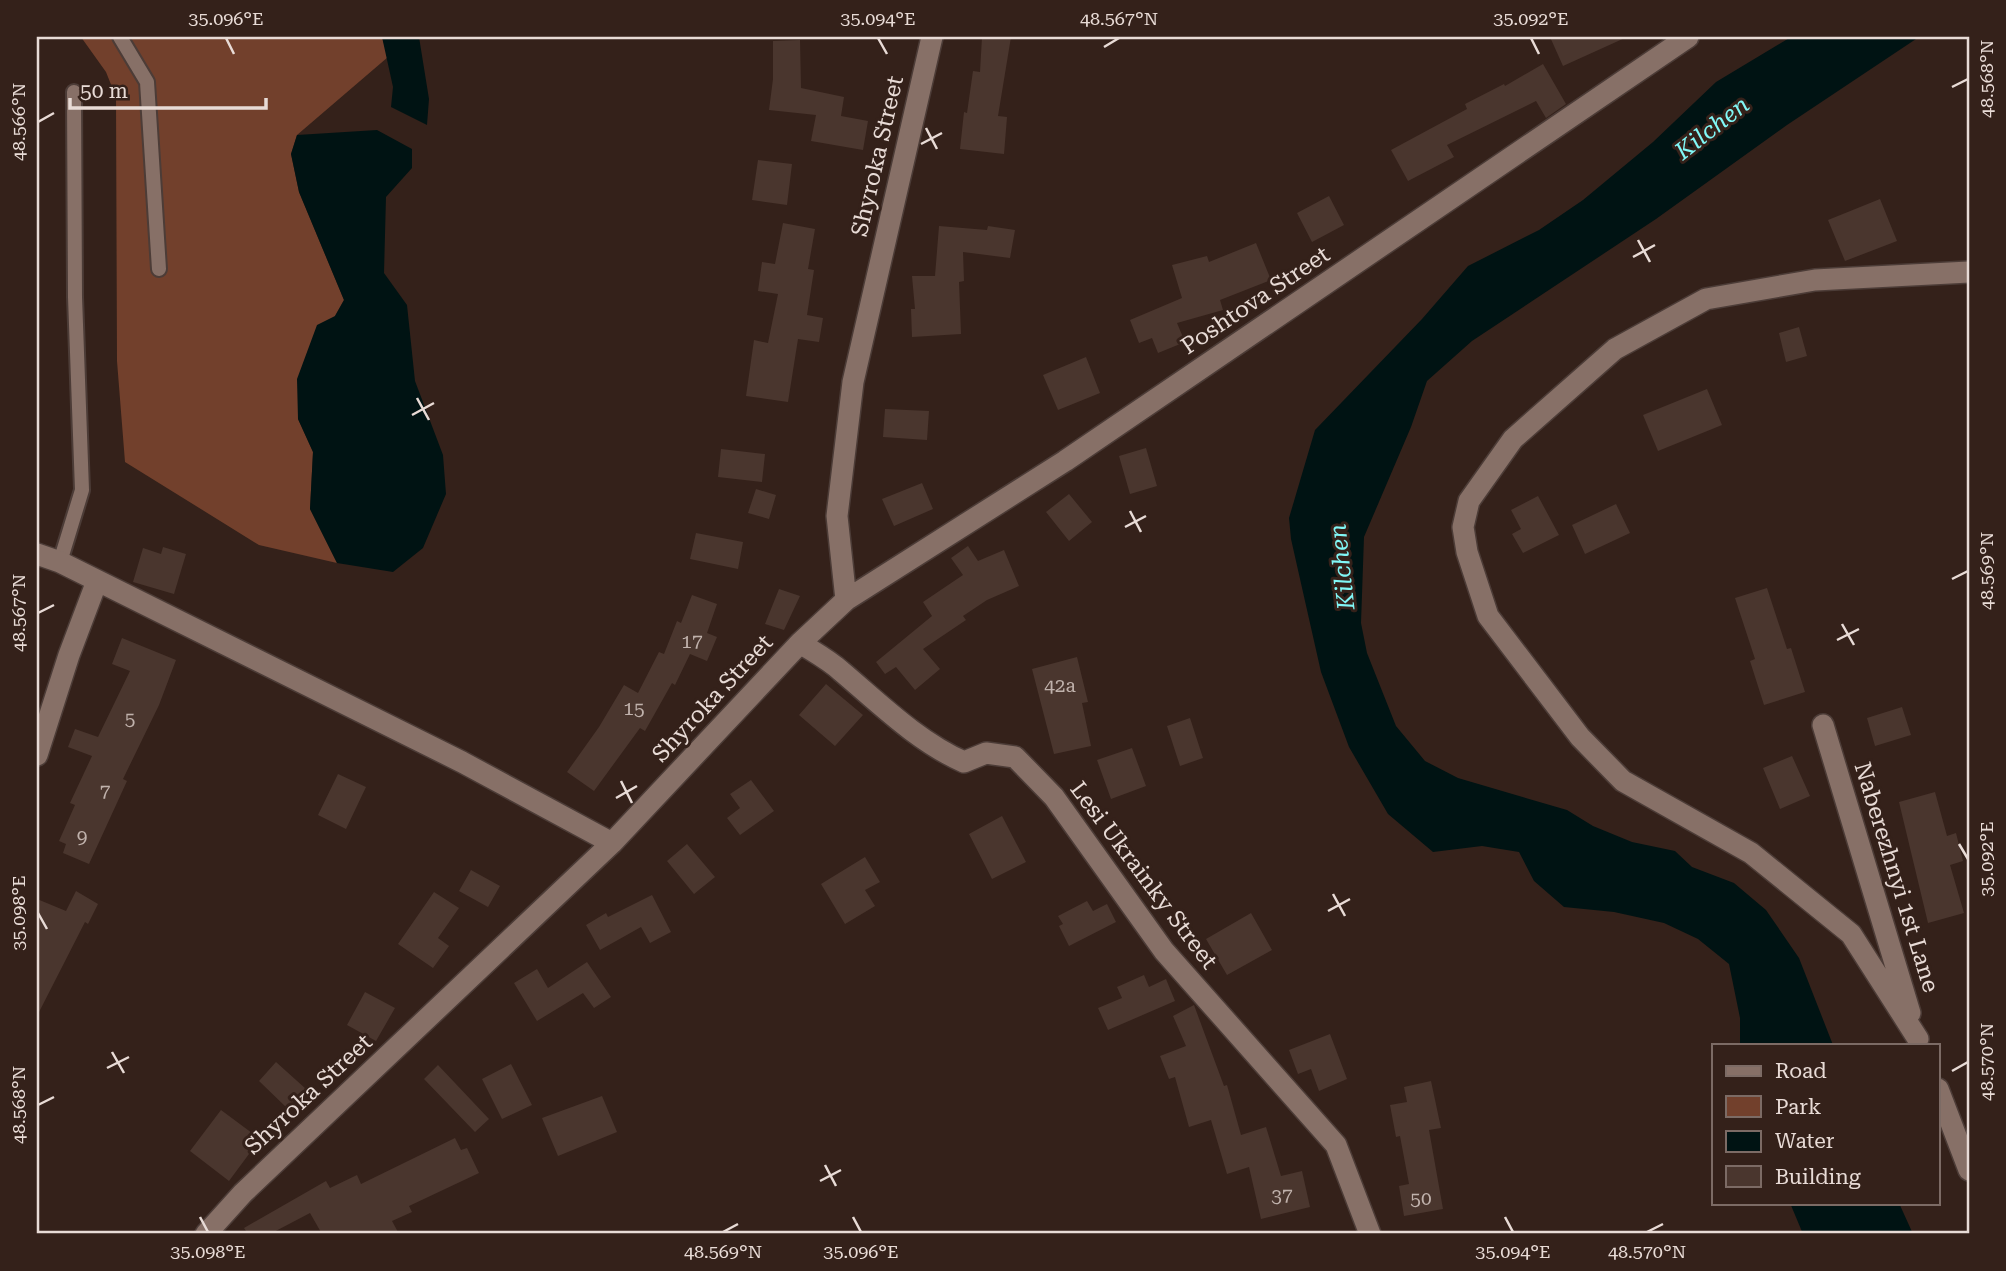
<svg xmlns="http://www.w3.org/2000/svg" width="2006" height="1271" viewBox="0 0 2006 1271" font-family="'Roboto Serif',serif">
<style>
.green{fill:#72402c}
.water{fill:#001313}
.building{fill:#4a362e}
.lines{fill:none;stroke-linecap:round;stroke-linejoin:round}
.service-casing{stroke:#4c3c37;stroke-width:18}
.minor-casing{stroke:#4c3c37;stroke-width:24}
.service{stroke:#877067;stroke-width:14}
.minor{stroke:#877067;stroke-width:21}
.ticks{fill:none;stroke:#e8dbd6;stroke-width:2.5}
.labels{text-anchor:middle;stroke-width:6;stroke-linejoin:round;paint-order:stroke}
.number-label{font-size:19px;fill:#c0b2ac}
.street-label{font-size:23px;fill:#e8dbd6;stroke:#34211a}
.water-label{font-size:24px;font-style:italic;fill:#81f7f6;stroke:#34211a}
.neatline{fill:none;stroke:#e8dbd6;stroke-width:2.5}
.ticks-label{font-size:18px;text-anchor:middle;fill:#e8dbd6}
</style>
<rect width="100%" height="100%" fill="#34211a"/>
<path class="green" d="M81,37H382L388,57L297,135L291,154L299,192L344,300L335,316L298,419L313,452L310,509L337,563L259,545L125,462L117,361L116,97L106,72Z"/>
<path class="water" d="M382,37H419L429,99L427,125L391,107L393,87Z
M1791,37H1919L1787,125L1656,219L1472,341L1427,381L1411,427L1364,537L1361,623L1367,653L1396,726L1425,761L1458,778L1567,810L1593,826L1632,842L1675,851L1692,867L1734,883L1766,910L1799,958L1833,1045H1740V1018L1729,964L1698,939L1664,923L1614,912L1564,907L1534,881L1519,852L1482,846L1433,852L1388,814L1349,747L1321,672L1291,539L1289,518L1315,430L1422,319L1468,266L1539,230L1583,200L1653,142L1716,82Z
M377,130L412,149V168L386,197L384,273L407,305L415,381L443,455L446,494L423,548L393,572L337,563L310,509L313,452L298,419L297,379L317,325L335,316L344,300L299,192L291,154L297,135Z
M1790,1203H1899L1913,1234H1803Z"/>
<path class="building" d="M982,37H1011L998,116L1007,117L1004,154L960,149L964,112L967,113L973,71L980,72Z
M1550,37H1627L1563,66Z
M800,40L801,88L844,97L841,116L868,121L863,150L811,141L816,115L769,110L773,79V41Z
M1543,64L1566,104L1546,118L1536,101L1447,145L1454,157L1408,181L1391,150L1467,109L1465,104L1504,84L1505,86Z
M758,160L792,164L787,205L752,200Z
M1329,196L1344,225L1312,242L1297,213Z
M1880,199L1897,241L1845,261L1828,220Z
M783,223L815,229L808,269L814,270L807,315L823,318L819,342L798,339L788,402L746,396L754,340L768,343L778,294L758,291L762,262L775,264Z
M939,226L987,230L988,226L1015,230L1010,258L963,252L964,281L959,282L961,334L912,337L911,309H915L912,276H935Z
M1256,243L1271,280L1220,300L1223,310L1177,323L1185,342L1158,353L1152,338L1139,343L1130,320L1182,298L1172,265L1207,256L1209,262Z
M1799,327L1807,356L1786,362L1779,333Z
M1086,357L1100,393L1058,410L1043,375Z
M1707,389L1722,425L1658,451L1643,415Z
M885,409L929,411L927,440L883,437Z
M1146,448L1157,486L1130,494L1119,456Z
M721,449L765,454L762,482L718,477Z
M922,483L933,509L894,526L882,499Z
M756,489L776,495L769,519L748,513Z
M1069,494L1092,522L1069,541L1046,512Z
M1538,496L1559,535L1523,553L1512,534L1521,529L1511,510Z
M1616,504L1630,533L1585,554L1572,525Z
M696,533L743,542L738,569L690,559Z
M968,546L978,561L1004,550L1019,586L987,600L963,616L966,620L923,649L940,669L915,690L896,667L885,674L876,662L932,616L923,602L963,575L951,558Z
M163,547L186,554L174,594L133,582L143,548L161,554Z
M1767,588L1787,649L1791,648L1805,692L1764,705L1750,661L1755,659L1735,598Z
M779,589L800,596L784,630L765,624Z
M692,595L717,604L707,633L717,637L707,661L690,654L675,685L672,683L645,731L640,728L594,791L567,772L599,727L624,685L638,693L659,652L664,654L677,621L681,623Z
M122,638L176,660L159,705L123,779L127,781L89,864L63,853L66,844L59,841L75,805L70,803L92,756L68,747L75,729L98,737L130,671L112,664Z
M1077,657L1088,702L1082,703L1091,746L1054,754L1032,669Z
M826,684L863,715L835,746L799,715Z
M1902,707L1911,735L1875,746L1867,718Z
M1190,718L1203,758L1180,766L1167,726Z
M1132,748L1146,786L1111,799L1097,760Z
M1792,756L1810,796L1780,809L1763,768Z
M338,774L366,787L346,829L318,815Z
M751,780L774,811L740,835L727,818L740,808L730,794Z
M1935,792L1947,836L1956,833L1963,861L1950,865L1964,913L1928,923L1899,802Z
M1002,816L1026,862L992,879L969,834Z
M687,844L715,877L694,894L667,861Z
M865,857L880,882L865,890L875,906L845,924L821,884Z
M471,870L500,886L488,907L459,891Z
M76,891L98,904L88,924L85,922L37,1016V899L66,911Z
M434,892L459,908L438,938L449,946L433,968L398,944Z
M652,895L671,932L650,943L641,927L600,950L586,925L606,913L608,917Z
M1087,901L1093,911L1107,904L1116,922L1069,946L1059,926L1063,924L1058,916Z
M1251,913L1272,950L1227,975L1206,939Z
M587,962L611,997L594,1008L583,993L537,1021L514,983L537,969L548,988Z
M1144,975L1149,987L1166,979L1175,1001L1108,1030L1098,1008L1122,998L1117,987Z
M365,992L395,1008L376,1041L347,1025Z
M1194,1005L1224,1086L1227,1085L1241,1135L1266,1127L1281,1176L1302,1171L1310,1207L1261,1219L1249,1167L1227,1174L1211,1120L1189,1127L1175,1077L1169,1079L1160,1056L1186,1046L1173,1016Z
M1330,1034L1347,1079L1319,1091L1311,1069L1298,1074L1289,1050Z
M276,1062L306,1089L288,1109L259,1081Z
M511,1064L532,1105L502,1119L482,1079Z
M438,1065L489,1119L475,1132L424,1079Z
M1431,1081L1441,1128L1429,1130L1443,1209L1404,1216L1399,1186L1409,1184L1400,1136L1396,1137L1390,1105L1407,1102L1404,1087Z
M602,1096L617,1132L558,1156L542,1118Z
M221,1110L260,1139L229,1181L190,1151Z
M455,1138L461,1150L467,1148L479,1173L409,1206L412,1212L392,1221L399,1234H322L310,1213L270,1234H248L244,1228L326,1181L330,1188L357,1175L361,1184Z"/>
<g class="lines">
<defs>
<path id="service" d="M120,37L147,82L159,269
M60,562L82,490L75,297L74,92"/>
<path id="minor" d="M37,554L60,562L462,762L612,843
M846,600L837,516L853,382L932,37
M800,643C814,652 829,660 841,671C879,703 918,742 964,762L986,753L1015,757L1054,797L1164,951L1336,1145L1370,1234
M1823,725L1910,1013
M37,755L69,655L97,581
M1918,1039L1851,934L1751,853L1623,781L1580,737L1488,616L1467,552L1463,527L1469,501L1513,439L1615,349L1706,299L1815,280L1969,272
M1938,1089L1969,1170
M206,1234L243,1193L612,843L800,643L846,600L1065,461L1688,37"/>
</defs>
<use href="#service" class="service-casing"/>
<use href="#minor" class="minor-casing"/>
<use href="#service" class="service"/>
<use href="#minor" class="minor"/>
</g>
<path class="ticks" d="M226,38L234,54M878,38L887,54M1531,38L1539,54M1104,47L1119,38M1952,87L1968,79M38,122L54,113M926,128L937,149M921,144L942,133M1638,240L1650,262M1633,257L1655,245M417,398L429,420M412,415L434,403M1130,511L1141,532M1125,527L1146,516M1952,579L1968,571M38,613L54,605M1842,624L1854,645M1837,640L1859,629M621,781L632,803M616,798L637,786M1959,844L1968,859M1333,894L1345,916M1328,911L1350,899M38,913L47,929M112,1052L124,1073M107,1068L129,1057M1952,1071L1968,1062M38,1105L54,1097M825,1165L836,1186M820,1181L841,1170M200,1217L208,1232M853,1217L861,1232M1505,1217L1513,1232M723,1232L738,1224M1647,1232L1663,1224"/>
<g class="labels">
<g class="number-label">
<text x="692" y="648">17</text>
<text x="1060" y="692">42а</text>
<text x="634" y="715">15</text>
<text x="130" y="725">5</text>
<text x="105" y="798">7</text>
<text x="82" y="843">9</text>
<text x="1282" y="1202">37</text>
<text x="1421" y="1205">50</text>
</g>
<g class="street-label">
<text transform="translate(877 156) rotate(-77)" y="8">Shyroka Street</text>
<text transform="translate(1255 300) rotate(-34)" y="8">Poshtova Street</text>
<text transform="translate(712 698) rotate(-47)" y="8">Shyroka Street</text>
<text transform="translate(1144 875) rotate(53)" y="8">Lesi Ukrainky Street</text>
<text transform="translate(1897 877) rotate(73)" y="8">Naberezhnyi 1st Lane</text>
<text transform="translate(308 1094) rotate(-43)" y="8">Shyroka Street</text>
</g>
<g class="water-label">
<text transform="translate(1712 128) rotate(-38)" y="8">Kilchen</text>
<text transform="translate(1342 567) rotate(-96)" y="8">Kilchen</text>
</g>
</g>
<rect width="2006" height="1271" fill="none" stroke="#34211a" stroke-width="77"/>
<rect x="1712" y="1044" width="228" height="161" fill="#34211a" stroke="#7c6b65" stroke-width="2"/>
<rect x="1726" y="1066" width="35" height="10" fill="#877067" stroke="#7c6b65" stroke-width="2"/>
<text x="1775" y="1078" font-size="21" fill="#e8dbd6">Road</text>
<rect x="1726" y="1096" width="35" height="21" fill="#72402c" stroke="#7c6b65" stroke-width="2"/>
<text x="1775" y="1114" font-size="21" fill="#e8dbd6">Park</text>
<rect x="1726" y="1131" width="35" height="21" fill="#001313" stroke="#7c6b65" stroke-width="2"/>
<text x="1775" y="1148" font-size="21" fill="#e8dbd6">Water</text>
<rect x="1726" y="1166" width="35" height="21" fill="#4a362e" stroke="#7c6b65" stroke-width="2"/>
<text x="1775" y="1184" font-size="21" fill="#e8dbd6">Building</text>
<path d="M70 98v10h196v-10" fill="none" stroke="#e8dbd6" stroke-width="3.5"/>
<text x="80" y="98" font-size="21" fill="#e8dbd6" stroke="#34211a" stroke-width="5" paint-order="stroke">50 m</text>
<rect x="38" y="38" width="1930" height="1194" class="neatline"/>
<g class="ticks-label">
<text x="226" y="25">35.096°E</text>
<text x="878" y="25">35.094°E</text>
<text x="1119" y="25">48.567°N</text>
<text x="1531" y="25">35.092°E</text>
<text transform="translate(1987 79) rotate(-90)" y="6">48.568°N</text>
<text transform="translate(19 122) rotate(-90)" y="6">48.566°N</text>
<text transform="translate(1987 571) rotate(-90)" y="6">48.569°N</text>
<text transform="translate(19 613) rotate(-90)" y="6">48.567°N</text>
<text transform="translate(1987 859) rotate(-90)" y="6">35.092°E</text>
<text transform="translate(19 913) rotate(-90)" y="6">35.098°E</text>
<text transform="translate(1987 1062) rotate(-90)" y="6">48.570°N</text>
<text transform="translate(19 1105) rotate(-90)" y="6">48.568°N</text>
<text x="208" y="1258">35.098°E</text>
<text x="723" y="1258">48.569°N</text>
<text x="861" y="1258">35.096°E</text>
<text x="1513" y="1258">35.094°E</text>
<text x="1647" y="1258">48.570°N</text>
</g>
</svg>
